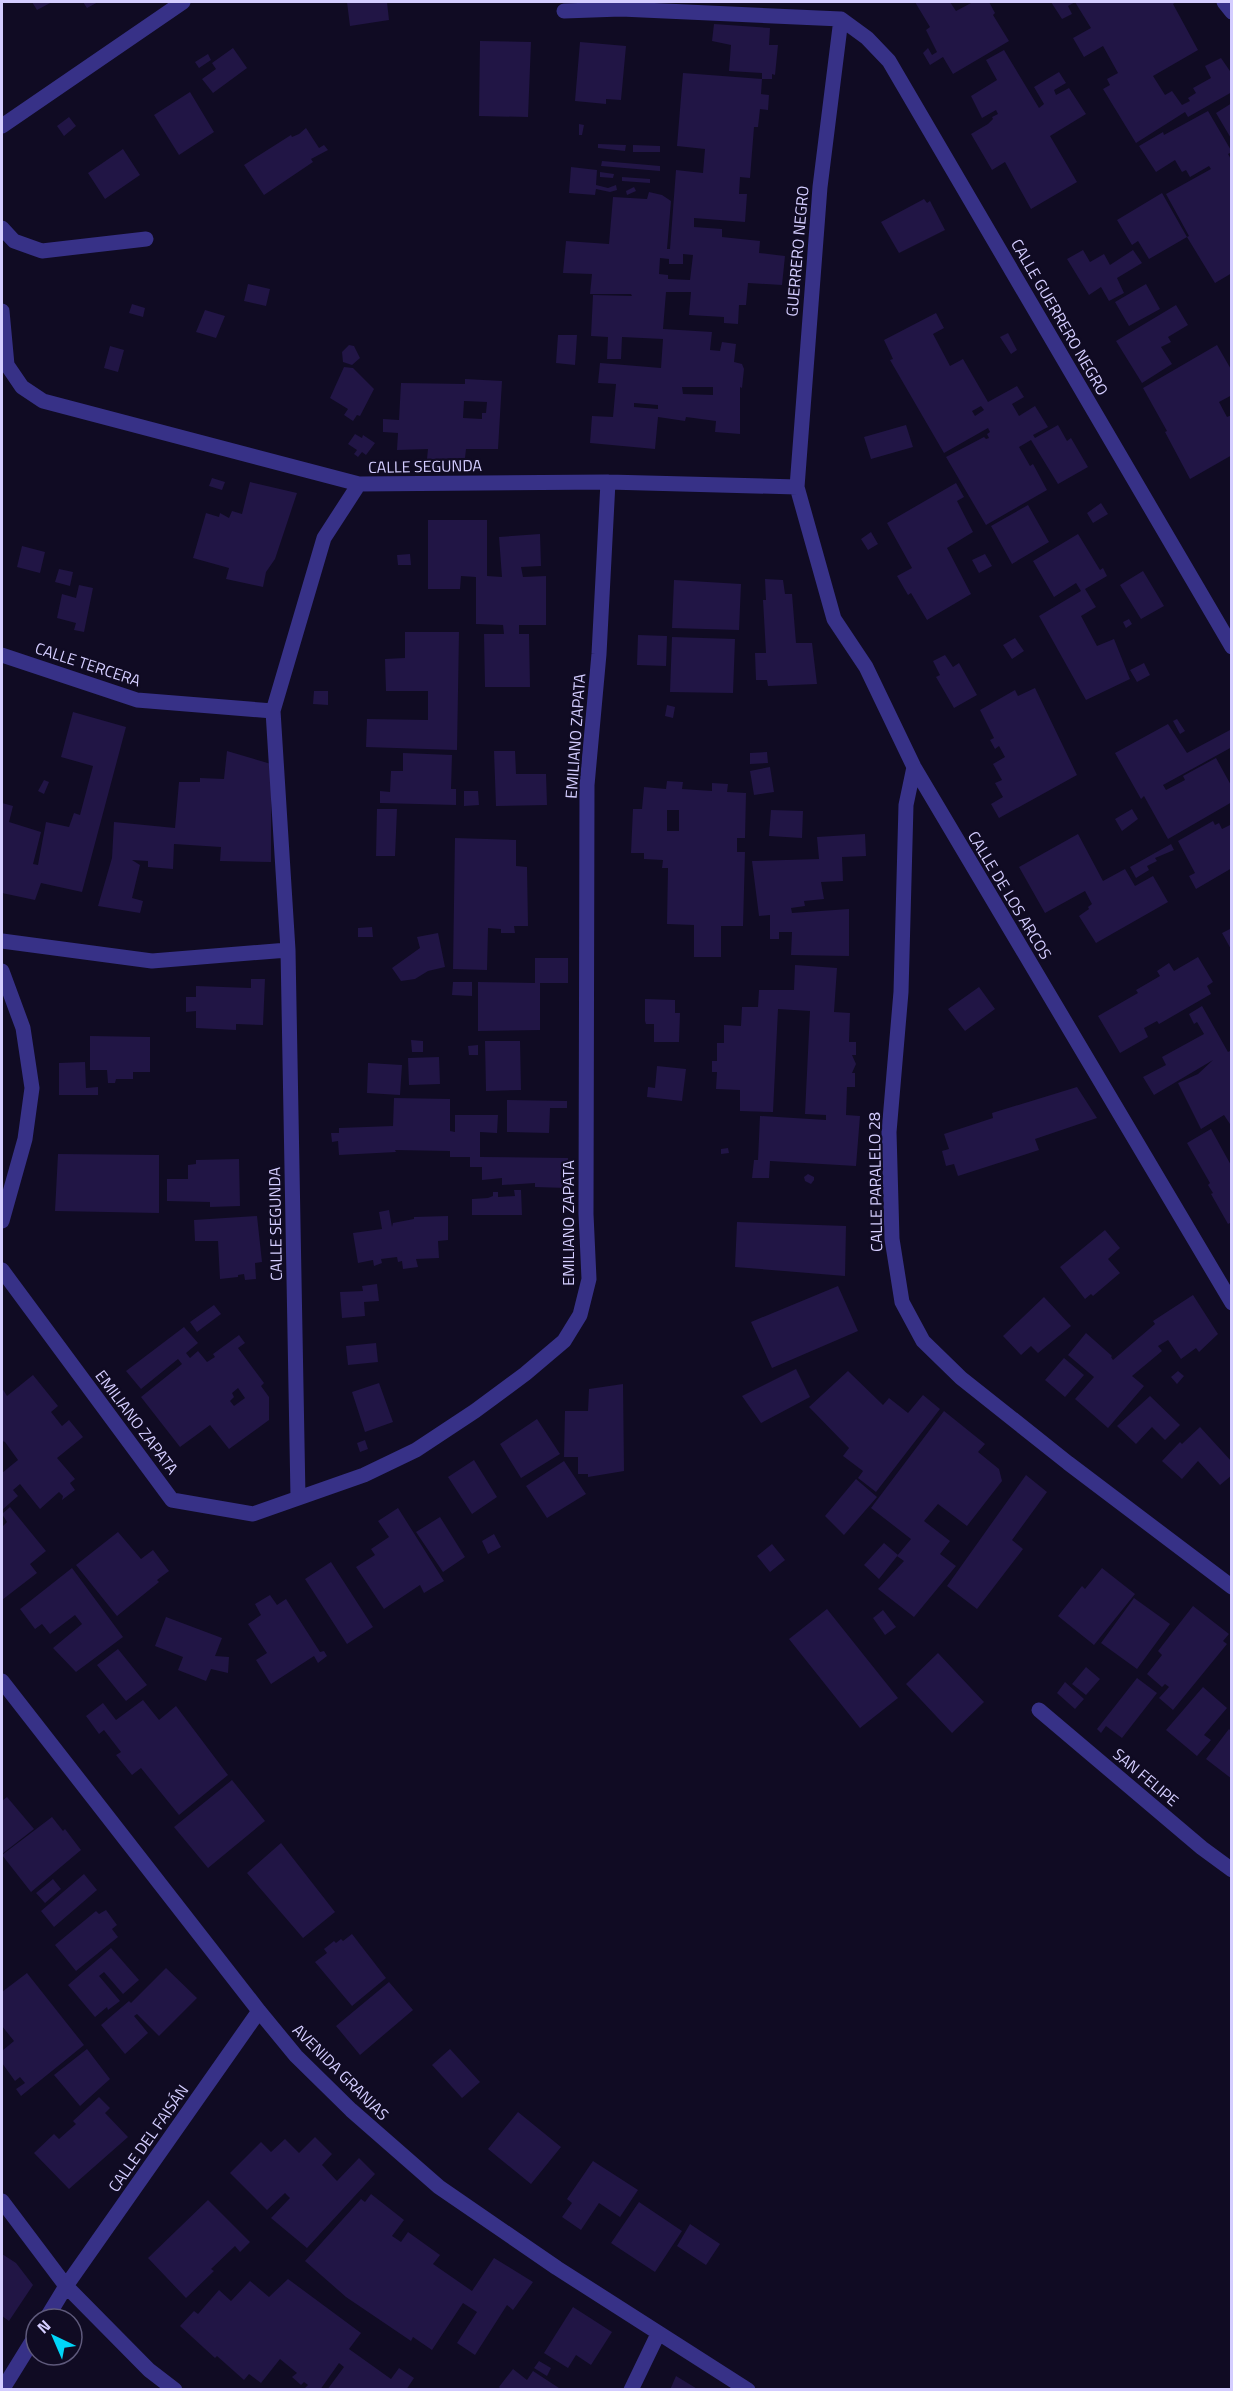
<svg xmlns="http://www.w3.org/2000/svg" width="1233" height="2391" viewBox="0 0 1233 2391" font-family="'Titillium Web',sans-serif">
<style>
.building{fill:#211545;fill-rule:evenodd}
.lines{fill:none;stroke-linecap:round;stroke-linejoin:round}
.service{stroke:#373187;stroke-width:15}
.minor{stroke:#373187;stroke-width:15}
.labels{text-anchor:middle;stroke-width:4.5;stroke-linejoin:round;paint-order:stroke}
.street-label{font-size:16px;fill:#d4cdff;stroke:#100b23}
</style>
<rect width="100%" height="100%" fill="#100b23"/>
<path class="building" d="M32,2H52L37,10Z
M83,2H98L87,8Z
M347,2H387L389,20L350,26Z
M915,2H950L956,11L973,2H989L995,13L993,15L1009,41L953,74L943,57L930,65L923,53L928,48L932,55L937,52L926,30L930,27Z
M1051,2H1176L1173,4L1198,50L1153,76L1165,95L1172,91L1182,105L1190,101L1188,98L1196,93L1193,88L1211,78L1205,66L1221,58L1232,74V92L1188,117L1185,112L1136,143L1103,89L1110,85L1107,79L1118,73L1103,46L1084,57L1073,38L1091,28L1075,2L1068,6L1072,14L1062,19Z
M714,24L770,28L769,45H778L775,75L772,74V79H762V73L729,71L731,45L712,41Z
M480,41L531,42L528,117L479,116Z
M580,42L626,46L621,100L606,99V104L575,101Z
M233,48L247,68L213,93L202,79L216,69L212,63Z
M1004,50L1039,108L1044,104L1034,87L1059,72L1066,83L1054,90L1056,95L1069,88L1086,114L1050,136L1077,182L1031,209L1005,162L992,170L971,134L988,124L993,119L992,117L998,114L996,110L982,118L971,96L997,80L986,60Z
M208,54L211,60L199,68L195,62Z
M683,73L762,79L761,94L769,95L768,110L760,109L758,127H754L750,178L740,177L739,194H747L745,222L694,218V227L722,229V237L760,241L759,253L785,256L782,285L748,283L746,305H739L738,324L724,323V317L689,315L691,292H666L663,329L712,332L710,350L720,351L722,342L736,344L734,362L742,364L744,369L742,388L740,387V434L715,432L716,421L686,417L685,421L658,417L655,449L590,443L592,416L613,417L616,384L598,383L600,363L661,368L663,339L622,337L621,359H607L608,337L591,336L593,295L632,296L631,294H590L592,274L563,273L566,241L609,244L613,197L647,199L649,192L662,195L671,201L667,249H670L676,170L703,173L705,149L677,146ZM683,254L693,255L690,280L668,279V275L659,274L660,258L669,259V264H683ZM682,387H713V395L683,394ZM634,403L658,405V409L634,407Z
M190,92L214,132L179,155L154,115Z
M1232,103V140L1216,113Z
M1208,111L1232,152L1228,154L1232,161V273L1215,283L1187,237L1149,259L1138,241L1132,245L1117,220L1162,193L1187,237L1189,236L1166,194L1211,169L1209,166L1190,177L1186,170L1182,172L1175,160L1156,172L1139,146L1163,132L1164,135Z
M69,117L76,126L64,136L57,126Z
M579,124L584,125L582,135H579Z
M306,128L319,148L324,145L328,150L311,159L313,162L264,195L244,165L291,135L292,137L299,134Z
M598,144L626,145L625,151L598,148Z
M633,145L660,146V152H633Z
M123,149L140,175L105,199L88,173Z
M602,161L660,166V171L601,166Z
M571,167L597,170L596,185L608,188L616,185L617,190L610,192L596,189L595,195L569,193Z
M600,172L614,174L613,178L600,177Z
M622,177L650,179V183L622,181Z
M634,187L636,191L627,195L626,191Z
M924,199L927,203L930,201L945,230L899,253L881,222Z
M1083,250L1090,262L1104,254L1110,265L1133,250L1142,263L1117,278L1124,293L1109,301L1101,287L1089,295L1067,259Z
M248,284L270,289L266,306L244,301Z
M1146,284L1160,309L1129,326L1115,302Z
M132,304L145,308L143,317L129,313Z
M1176,305L1188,325L1168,337L1171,342L1161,347L1172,364L1142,383L1116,341Z
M205,310L225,316L216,338L196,332Z
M936,313L944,328L933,334L950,366L963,359L988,402L1017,386L1024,397L1012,404L1019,416L1035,406L1048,427L1033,435L1035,438L1058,425L1067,441L1071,438L1088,467L1058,484L1031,440L1019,447L1030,466L1033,464L1047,490L986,525L946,457L984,437L986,439L989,438L987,434L990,432L988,428L944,453L890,360L893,359L884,340ZM981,406L984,410L975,416L972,411Z
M1008,333L1017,350L1011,354L1000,337Z
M558,335H577L575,365L556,363Z
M349,345L354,346L360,358L352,365L343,362L342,352Z
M1217,345L1232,371V395L1219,402L1227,417L1232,415V455L1190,479L1165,432L1167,431L1143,388Z
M110,346L124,350L118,372L104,368Z
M344,367L353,368L374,389L360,416L357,415L353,421L344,415L348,409L330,398Z
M465,379L502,381L498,449H466L465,458L433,459H427L428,449L397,450L398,433L383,432V419L399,420L401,383L465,384ZM464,401L487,402L486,413H482V419L463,418Z
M906,425L913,447L871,459L864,437Z
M355,434L362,438L363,435L375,443L366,455L362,452L358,457L354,454L357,450L348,444Z
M212,478L225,482L222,490L209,486Z
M250,482L297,493L275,559L266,572L263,587L226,579L229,568L193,558L206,513L219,517L220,513L229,518L232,511L242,514Z
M956,483L964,497L957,501L973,532L947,548L971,594L927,620L911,593L908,595L897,576L912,568L887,523Z
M1101,503L1108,514L1093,523L1087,513Z
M1028,505L1049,542L1012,564L991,526Z
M428,520H487V576L502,577L499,537L540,534L541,566L521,567L523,577L546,576V625H519V634H529L530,687H485L484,634H504L503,625L476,624V577L461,576L460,589H428Z
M871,532L878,544L868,550L861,539Z
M1078,534L1100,570L1103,568L1107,576L1085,589L1096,607L1081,616L1097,646L1114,639L1130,679L1086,700L1039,616L1081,591L1076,583L1054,597L1033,561Z
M22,546L45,552L40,573L17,567Z
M410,554L411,565H398L397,555Z
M985,554L992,566L979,573L972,560Z
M59,569L73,572L70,586L55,582Z
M1143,571L1164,606L1141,619L1120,585Z
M765,579L783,580L785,594H792L796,643H812L817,684L768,686L767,680H756L755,653H766L763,600H766Z
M674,580L741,584L739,630L672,628Z
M79,585L93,588L84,632L74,630L76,623L57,618L62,594L76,598Z
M1129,619L1132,624L1126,628L1123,622Z
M405,632H459L457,750L366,747L367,719L428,720V691H386L385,659L405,658Z
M638,635L667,636L666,666L637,665Z
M672,637L735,639L733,693L670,692Z
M1015,638L1024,651L1012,659L1003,645Z
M945,655L953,667L959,663L977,695L954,708L936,677L940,675L933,661Z
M1144,663L1150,675L1137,682L1130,670Z
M1035,688L1077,775L999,818L991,804L1003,797L995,783L1002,780L993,764L1005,757L999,746L995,749L990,740L994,738L980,710L1015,690L1018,696Z
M314,691H328V705L313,704Z
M667,705L675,707L673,718L665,716Z
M73,712L126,727L82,892L41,883L35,900L2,893V803L13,806L9,822L41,832L33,864L38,865L46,822L69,827L74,813L80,815L93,766L61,757Z
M1177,719L1185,731L1180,734L1173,721Z
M1168,724L1187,753L1230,730L1232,747L1163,785L1166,790L1185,780L1183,776L1216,758L1232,787V802L1168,839L1144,796L1141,799L1115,753Z
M227,751L271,764V862L220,861L221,847L174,844L173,869L148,867V861L132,860L140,865L132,898L143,901L140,913L98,906L112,858L114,822L175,828L179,782H200V778L224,779Z
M494,751H515L516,774H546L547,805L496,806Z
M767,752L768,763L750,764V753Z
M403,753L452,755L451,789H456V805L380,803V791L390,792L391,771H403Z
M770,767L774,792L754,795L750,771Z
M44,780L49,782L44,794L38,791Z
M667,781L683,782L682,789L712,791V783L728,784L727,792L746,793L745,838H737V852H745L743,926H721V957H694V925L667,924L668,868H662L663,860L644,859V853H631L633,809H642L644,787L666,789ZM667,810H679V831H667Z
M464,791H478L479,805L464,806Z
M377,809H397L395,856H376Z
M1132,809L1138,819L1122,831L1115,819Z
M771,810L803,811L802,838L769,836Z
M1213,821L1215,825L1219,823L1222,829L1232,824V868L1196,889L1189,876L1195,873L1178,841Z
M865,834L866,856L842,857L843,881L821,882L824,899L804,901L805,906L791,908L792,913L849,909V956L791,955L792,932H779V939H770V915L759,916L752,861L819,859L817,837Z
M1078,834L1103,881L1125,869L1135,886L1153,876L1168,902L1096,943L1079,916L1089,909L1088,907L1092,904L1085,891L1045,913L1019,867Z
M455,838L516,840V866L527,867L528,926H514L515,933H501V929L488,928L487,970L453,969Z
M1171,844L1174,850L1155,858L1157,861L1147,866L1149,870L1136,878L1130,867Z
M372,927L373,937H358V928Z
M1232,928V951L1222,933Z
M438,933L445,967L428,971L415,979L401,981L392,968L420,948L417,937Z
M1198,957L1213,982L1207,986L1211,994L1159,1024L1157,1021L1144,1028L1148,1037L1120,1053L1098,1016L1138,993L1136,990L1160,976L1157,971L1169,963L1174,971Z
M535,958H568V983H540V1030L478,1031V982L535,983Z
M795,965L837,968L834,1012L850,1013L849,1042H856V1055H852L856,1064L852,1073H855V1087H847L846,1115L860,1116L856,1166L770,1161L769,1178H752L754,1160H758L760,1116L826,1120V1115L805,1114L810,1011L778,1009L773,1112L740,1111V1090L716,1089L717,1072H712V1061H717V1043H724V1025L741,1026L742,1007H758L759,990H794Z
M251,979H265L263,1025L236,1024V1030L196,1028V1011L186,1012V997H196V986L251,988Z
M453,982H472V996L452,995Z
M979,987L995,1009L965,1031L948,1009Z
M645,999L675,1000V1013H680L679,1042H654V1024H646L645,1021Z
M1202,1006L1228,1052L1232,1050V1127L1224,1115L1201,1129L1178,1083L1198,1074L1213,1060L1154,1095L1143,1077L1166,1065L1162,1057L1204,1034L1197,1022L1194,1024L1189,1014Z
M90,1036L150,1037V1072H133V1079H116L115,1083H108L107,1070H90Z
M411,1040L423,1041V1052H412Z
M485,1041H520L521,1090L486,1091Z
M478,1045V1055H469L468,1046Z
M439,1057L440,1084L409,1085L408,1058Z
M85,1062L86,1088L98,1087V1095H59V1063Z
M368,1063L402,1065L400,1095L367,1093Z
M657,1066L686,1069L682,1101L647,1097L648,1087L655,1088Z
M1077,1087L1097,1118L1035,1139L1039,1150L958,1176L954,1164L946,1166L942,1151L949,1149L944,1134L993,1118L992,1113Z
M394,1098L450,1099V1131L455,1132V1115H498L497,1133L480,1132V1157L568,1158L567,1188L535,1187V1183L502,1185V1178L482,1180V1167H470V1157H450V1151L395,1150L396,1152L339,1155L338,1141L332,1142L331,1133H339V1128L393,1126Z
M507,1100L567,1101V1108H550L549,1133L507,1132Z
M1211,1129L1232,1167V1222L1228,1224L1211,1194L1213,1193L1208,1185L1210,1183L1187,1143Z
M728,1148L729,1153L721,1154V1149Z
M58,1154L159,1155V1213L55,1211Z
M239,1159L240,1206L210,1207V1202L167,1201V1179H188V1165L196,1164V1160Z
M808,1174L814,1177V1180L811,1184L805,1181L804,1177Z
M514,1190H521L522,1215H472V1199L488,1198L493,1196V1192H498V1197L515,1196Z
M389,1210L392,1227L393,1223L414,1219V1217L448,1216V1240L438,1241L439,1258L416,1259L418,1267L403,1269L402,1261L398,1262L397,1257L381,1259L382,1263L374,1266L373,1260L358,1263L353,1233L382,1229L379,1212Z
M257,1216L262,1262L255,1263L256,1279L245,1280L244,1274L238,1275V1277L220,1279L218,1241H195L194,1220Z
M737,1222L846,1226L845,1276L735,1267Z
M1105,1230L1120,1248L1108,1259L1120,1273L1093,1296L1091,1294L1085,1299L1060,1267Z
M377,1284L379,1301L364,1302L365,1316L342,1318L340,1292L363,1291L362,1286Z
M838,1286L858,1331L772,1368L751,1322Z
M1193,1295L1218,1334L1199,1352L1196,1348L1181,1359L1168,1340L1158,1346L1162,1351L1132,1376L1144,1386L1108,1428L1075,1399L1094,1377L1068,1355L1086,1333L1112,1356L1111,1357L1113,1360L1155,1324L1153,1321Z
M1044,1297L1071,1326L1038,1353L1031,1346L1021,1355L1003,1336Z
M214,1305L221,1314L197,1332L190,1322Z
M184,1327L198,1343L186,1353L190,1358L198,1351L207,1362L215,1357L213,1354L239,1335L245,1343L238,1348L264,1383L261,1386L269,1397V1420L229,1449L210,1425L180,1447L141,1397L182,1364L178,1359L141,1389L126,1371ZM238,1388L245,1398L234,1406L230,1401L234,1397L232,1393Z
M376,1343L378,1362L348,1365L346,1346Z
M1064,1358L1084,1375L1065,1397L1045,1380Z
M796,1369L810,1397L761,1423L742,1396Z
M848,1371L883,1405L889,1398L908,1413L923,1395L940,1409L876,1492L858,1478L863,1471L843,1456L849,1448L809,1407Z
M1178,1371L1184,1376L1177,1384L1171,1377Z
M33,1375L58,1406L51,1412L62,1426L69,1420L83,1437L57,1458L75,1479L70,1483L75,1490L62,1500L63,1496L59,1492L40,1509L20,1484L13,1490L18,1496L2,1510V1473L18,1460L5,1442L2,1441V1388L7,1396Z
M379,1383L393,1422L365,1432L352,1392Z
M623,1384L624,1471L588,1477V1474H578V1457H564L565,1411H588L589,1389Z
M1150,1396L1180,1425L1165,1440L1152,1427L1136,1444L1117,1426Z
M944,1411L985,1444L978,1452L999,1469L1002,1481L967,1526L938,1504L924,1521L950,1541L940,1554L956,1566L914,1617L878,1589L904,1561L897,1556L911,1539L871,1508Z
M537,1419L560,1454L521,1478L500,1444Z
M1200,1427L1232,1462V1475L1220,1485L1198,1461L1182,1479L1162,1461L1180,1442L1182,1444Z
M365,1440L368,1449L360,1452L357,1443Z
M474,1460L497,1497L472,1514L448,1477Z
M564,1461L586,1494L547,1518L526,1486Z
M1026,1475L1047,1492L1012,1540L1023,1549L977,1609L947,1586Z
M856,1479L877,1497L844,1535L825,1516Z
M10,1507L46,1551L30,1564L37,1573L2,1600V1527L7,1522L2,1514Z
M398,1508L444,1581L424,1593L420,1585L384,1609L356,1567L375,1555L371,1549L389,1537L378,1521Z
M440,1517L465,1557L443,1572L416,1532Z
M118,1532L141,1559L153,1550L169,1571L157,1580L159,1582L117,1616L76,1565Z
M494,1534L501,1547L488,1554L482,1541Z
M884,1543L898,1555L879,1579L864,1565Z
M772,1544L785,1560L770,1572L757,1556Z
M331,1562L373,1627L347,1644L305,1579Z
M72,1568L123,1637L76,1672L53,1648L82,1624L75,1615L50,1634L42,1624L35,1629L20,1609Z
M1102,1568L1135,1594L1094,1645L1058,1616L1082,1586L1085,1589Z
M270,1595L277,1605L286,1599L320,1652L324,1651L327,1656L318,1663L314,1656L271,1684L256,1660L267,1653L248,1624L261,1615L255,1604Z
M1134,1598L1170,1624L1137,1669L1101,1643Z
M1193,1606L1229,1634L1223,1641L1227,1644L1173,1710L1159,1698L1169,1687L1165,1684L1162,1687L1147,1674L1162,1655L1158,1651Z
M827,1609L898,1698L860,1728L789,1639Z
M883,1610L896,1627L885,1635L873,1618Z
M166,1617L222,1638L215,1656L229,1657L228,1673L211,1669L206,1681L178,1670L183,1657L155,1646Z
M118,1649L147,1685L126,1701L97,1665Z
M938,1653L984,1702L952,1733L906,1684Z
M1086,1667L1100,1679L1086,1695L1072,1684Z
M1137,1678L1157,1693L1122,1738L1106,1726L1101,1733L1097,1729Z
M1065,1682L1084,1699L1075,1709L1057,1693Z
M1203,1687L1227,1708L1204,1735L1211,1740L1197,1756L1166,1730Z
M143,1700L159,1720L176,1706L228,1775L179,1815L141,1768L132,1775L116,1755L121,1752L104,1730L99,1734L86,1716L103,1703L116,1720Z
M1229,1729L1232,1732V1779L1206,1759Z
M232,1780L265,1821L208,1868L174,1827Z
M7,1797L34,1829L2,1854V1801Z
M52,1817L63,1831L65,1829L81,1850L31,1892L2,1855Z
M281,1843L335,1912L303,1938L247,1873Z
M84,1874L97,1890L54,1927L41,1911Z
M53,1879L61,1889L45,1903L36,1893Z
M106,1910L117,1925L112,1929L118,1937L76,1971L55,1945L96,1911L99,1914Z
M352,1934L386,1978L352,2006L315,1962L327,1953L324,1949L334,1941L336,1943L341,1939L343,1941Z
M111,1948L139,1980L123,1994L104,1972L99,1976L120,2001L108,2010L107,2007L95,2017L68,1985Z
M166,1968L197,1998L159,2036L137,2014L134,2016L148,2033L125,2054L101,2025L129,2001L131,2003Z
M27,1973L84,2045L21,2096L16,2089L25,2083L20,2077L15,2081L2,2063V2051L14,2041L2,2026V1992Z
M389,1982L413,2010L360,2055L336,2026Z
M87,2049L110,2079L80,2106L54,2075Z
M450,2049L480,2082L462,2098L432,2065Z
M99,2097L110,2108L105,2113L128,2137L69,2189L34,2153L54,2134L59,2139L76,2124L73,2121Z
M518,2112L561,2147L531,2184L488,2149Z
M315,2137L332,2154L322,2165L337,2181L359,2158L375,2174L307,2248L271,2218L290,2198L285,2193L267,2210L230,2173L261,2142L271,2152L285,2139L299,2153Z
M593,2161L638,2190L620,2217L599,2203L581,2230L562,2217L572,2203L567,2199Z
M371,2194L404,2220L392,2236L401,2242L408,2232L440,2255L433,2264L472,2291L494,2258L533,2282L513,2310L507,2305L475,2355L457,2343L477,2312L463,2303L432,2350L413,2337L411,2341L346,2297L305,2261L361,2199L365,2202Z
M208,2200L250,2242L240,2252L235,2246L211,2269L214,2271L186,2298L148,2258Z
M639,2202L682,2231L655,2272L611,2243Z
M690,2224L720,2244L706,2265L677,2246Z
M2,2254L16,2263L33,2285L9,2321L2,2316Z
M288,2279L361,2333L349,2349L391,2379L399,2368L414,2378L406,2390H327L344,2367L339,2363L320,2390H303L308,2385L304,2382L301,2385L292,2377L297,2373L280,2359L261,2383L249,2374L244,2380L217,2356L215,2358L180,2326L194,2311L198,2314L219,2290L231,2301L250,2281L269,2297Z
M573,2307L612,2332L591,2365L576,2355L568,2368L544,2353Z
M539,2361L551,2368L547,2376L534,2368Z
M513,2369L527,2380L533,2371L562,2390H502L499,2387Z
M676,2376L699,2390H670Z"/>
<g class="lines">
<path class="service" d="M2,228L14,241L42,251L146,239"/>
<path class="minor" d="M1224,2L1232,12
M564,11L621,9L841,19
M841,19L820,187L797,487L834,619L866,667L914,767L1232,1303
M841,19L867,38L889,61L1232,647
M2,126L183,2
M2,311L7,365
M2,362L7,365L22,387L43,401L359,484L608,482L797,487
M2,655L137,700L273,711
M914,767L906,805L901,992L889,1132L892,1239L902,1302L923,1341L961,1378L1068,1463L1232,1587
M2,941L152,961L288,950
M2,971L23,1028L32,1088L25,1139L2,1221
M2,1270L172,1500L253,1514L364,1475L416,1450L475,1411L525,1374L564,1341L580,1315L589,1279L586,1214L587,785L599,654L608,482
M298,1497L288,950L273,711L324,538L359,484
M2,1681L259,2011L296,2056L351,2110L439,2187L557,2268L748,2390
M1039,1710L1202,1848L1232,1870
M2,2201L66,2286L149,2370L175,2390
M46,2319L66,2286L259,2011
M2,2390L36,2335
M631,2390L658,2334"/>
</g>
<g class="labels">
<g class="street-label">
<text transform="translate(797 251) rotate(-85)" y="6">GUERRERO NEGRO</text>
<text transform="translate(1060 317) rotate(60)" y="6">CALLE GUERRERO NEGRO</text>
<text transform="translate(425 466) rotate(-1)" y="6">CALLE SEGUNDA</text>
<text transform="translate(88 664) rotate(18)" y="6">CALLE TERCERA</text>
<text transform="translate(575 736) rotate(-86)" y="6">EMILIANO ZAPATA</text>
<text transform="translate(1010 895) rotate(59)" y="6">CALLE DE LOS ARCOS</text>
<text transform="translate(875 1182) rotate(-91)" y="6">CALLE PARALELO 28</text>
<text transform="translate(568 1223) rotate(-90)" y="6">EMILIANO ZAPATA</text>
<text transform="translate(275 1224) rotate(-91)" y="6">CALLE SEGUNDA</text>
<text transform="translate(137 1422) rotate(53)" y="6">EMILIANO ZAPATA</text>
<text transform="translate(1146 1777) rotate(40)" y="6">SAN FELIPE</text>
<text transform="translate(341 2072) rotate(45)" y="6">AVENIDA GRANJAS</text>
<text transform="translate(148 2138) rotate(-55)" y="6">CALLE DEL FAISÁN</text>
</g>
</g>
<rect width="1233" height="2391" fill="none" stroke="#d4cdff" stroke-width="6"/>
<g transform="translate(54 2337) rotate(316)"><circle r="28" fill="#100b23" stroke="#5e597b" stroke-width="1.5"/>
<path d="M0-4.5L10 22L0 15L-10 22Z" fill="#00d5f8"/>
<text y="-9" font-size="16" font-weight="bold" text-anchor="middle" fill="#d4cdff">N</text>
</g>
</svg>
